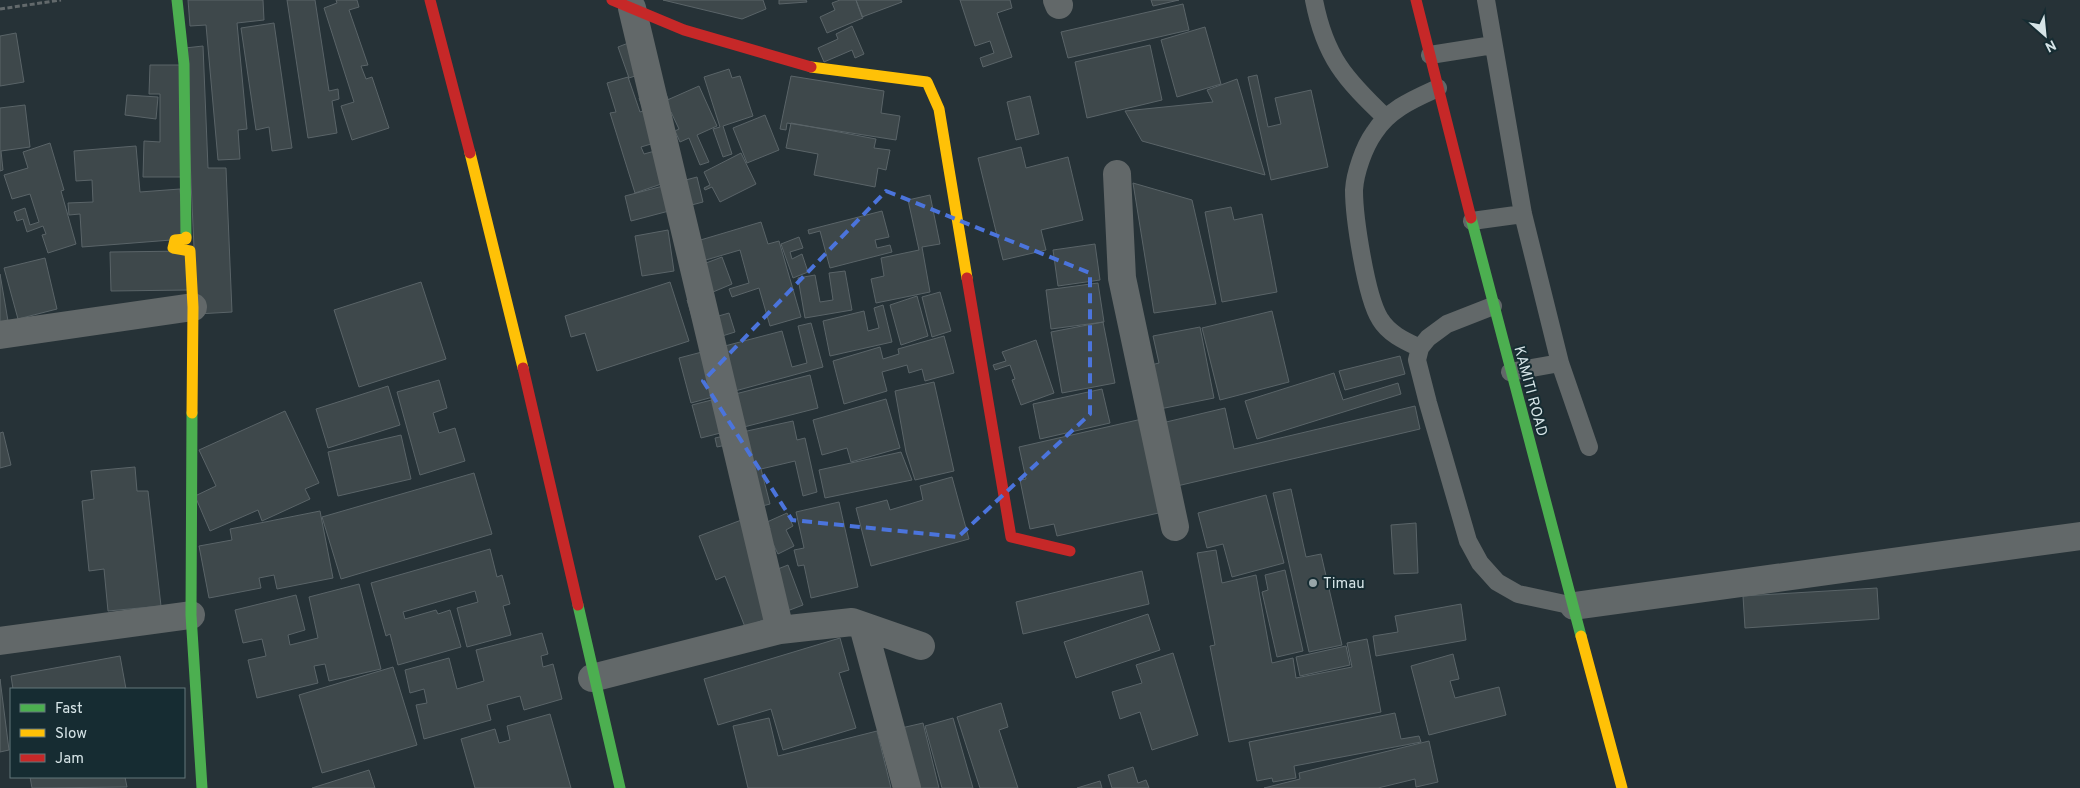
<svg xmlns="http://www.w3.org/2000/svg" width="2080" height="788" viewBox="0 0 2080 788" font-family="Overpass,sans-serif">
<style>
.building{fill:#3e484b;stroke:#5a6468}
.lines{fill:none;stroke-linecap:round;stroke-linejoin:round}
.path{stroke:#62696b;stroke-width:3;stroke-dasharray:5 2.5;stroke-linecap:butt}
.lane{stroke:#626869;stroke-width:18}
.street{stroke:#626869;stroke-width:28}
.fast{stroke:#4caf50;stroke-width:11}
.slow{stroke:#ffc107;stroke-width:11}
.jam{stroke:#c62828;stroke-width:11}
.marked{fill:none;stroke:#4b74dc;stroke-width:4;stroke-dasharray:10 6;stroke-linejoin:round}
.poi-dot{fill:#98a6a9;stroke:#162c32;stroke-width:2}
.labels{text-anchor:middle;stroke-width:4;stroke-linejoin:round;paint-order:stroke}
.street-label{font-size:15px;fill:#d6e4e7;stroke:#162c32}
.poi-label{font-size:15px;fill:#d6e4e7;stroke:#162c32;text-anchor:start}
</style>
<rect width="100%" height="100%" fill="#263237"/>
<path class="building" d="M188,0H263L264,20L237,23L247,129L238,130L240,159L218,160L206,25L190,26Z
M287,0H315L329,91L338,89L339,99L332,101L337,133L308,138Z
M336,0H357L359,7L349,10L368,65L361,66L366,79L372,77L389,128L352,140L341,106L354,102L324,8L337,3Z
M663,0H763L766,9L742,19Z
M779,0H806L807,2L779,4Z
M840,0H856L863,18L827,33L820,17L835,10L832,3Z
M856,0H901L902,2L862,17Z
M960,0H1010L1012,8L997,13L1012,57L983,67L980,58L994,53L990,41L975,46Z
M1151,0H1179L1153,6Z
M1183,4L1189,30L1068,58L1061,32Z
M274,23L292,148L272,151L269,127L256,130L241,28Z
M852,26L864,54L855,58L852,50L824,62L818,48L838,39L836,34Z
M1205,27L1221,84L1177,97L1161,40Z
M16,33L24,82L0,86V36Z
M631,42L636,55L648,50L668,99L643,109L639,98L649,94L647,87L641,89L635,76L629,78L618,47Z
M1150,45L1162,100L1087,118L1075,62Z
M203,46L208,168H226L232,312L197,314L185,48Z
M150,65H182V177H143L144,141L160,142V94H149Z
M729,69L732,78L740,76L753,116L723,126L732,154L723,157L713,129L720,127L704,77Z
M1257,75L1268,127L1281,124L1275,98L1311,90L1328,167L1271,180L1248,77Z
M791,76L884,91L881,113L900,116L896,140L787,123L786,130L780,129Z
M628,77L640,112L651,108L661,141L641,147L644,154L662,149L673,180L635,193L610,113L616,112L607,83Z
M1237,79L1265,175L1142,141L1125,111L1213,102L1207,90Z
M699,86L717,126L697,135L709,162L700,165L689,138L680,142L675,131L679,129L671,112L665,114V101Z
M127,95L158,97L156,119L125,115Z
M1030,96L1039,134L1016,140L1007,102Z
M25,105L30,147L1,151L3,170L0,171V108Z
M765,115L779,150L747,163L733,128Z
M791,123L876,139L874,148L890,150L886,170L878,168L875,187L814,175L818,154L786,148Z
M50,143L64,190L61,191L76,244L48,253L42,235L46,234L43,226L27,232L23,219L17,221L14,212L25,208L30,225L39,222L30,194L12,199L4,175L28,168L23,152Z
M136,146L140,192L180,189L184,239L82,247L80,214L69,215L68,203L93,202L92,180L76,181L74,151Z
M1021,147L1026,168L1068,157L1083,220L1041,230L1046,250L1003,260L978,158Z
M741,153L756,184L720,202L712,187L705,190L704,188L710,185L704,172Z
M697,177L703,202L631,221L625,196Z
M1133,183L1192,200L1216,304L1154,313Z
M930,195L940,244L922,247L930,292L876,303L871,279L884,276L881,258L919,250L908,200Z
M1231,207L1234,220L1262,214L1277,292L1222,302L1205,212Z
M882,211L889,237L875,240L877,248L890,245L892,252L830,268L820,231L809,234L808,230Z
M761,222L768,244L779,241L801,317L770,326L759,288L732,297L729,289L749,283L740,250L682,267L677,247Z
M668,230L674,271L642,276L635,236Z
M799,237L803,248L790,252L792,259L802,254L808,272L793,278L781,244Z
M1095,244L1100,280L1058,286L1053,250Z
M188,251L189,290L111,291L110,252Z
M722,257L732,284L713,292L690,269Z
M45,258L57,309L18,319L4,268Z
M845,271L852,310L805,318L798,278L815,275L820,302L833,300L829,273Z
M0,274L8,321L0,322Z
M421,282L446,359L359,387L334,310Z
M670,282L689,341L597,371L585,333L571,337L565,316Z
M1098,283L1104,322L1051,329L1046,290Z
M940,292L951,331L932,337L922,297Z
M708,294L715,317L729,313L735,332L700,343L687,300Z
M917,296L928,336L901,345L890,305Z
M883,305L892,342L830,356L823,321L864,311L868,331L879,328L874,308Z
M1272,311L1289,382L1220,400L1202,328Z
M1103,322L1115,383L1062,393L1051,332Z
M811,323L823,367L691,403L679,358L782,331L792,367L807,363L798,326Z
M1200,327L1214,398L1155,410L1147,366L1159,363L1153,336Z
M944,336L954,373L925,381L922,369L909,373L907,365L882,372L887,391L844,404L833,361L880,347L883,359L899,354L898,349Z
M1036,340L1054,393L1021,405L1012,380L1015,379L1010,365L995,370L993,365L1006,361L1002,352Z
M1400,356L1405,374L1345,390L1339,371Z
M1334,373L1343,400L1398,383L1401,394L1257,439L1245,401Z
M810,375L818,408L701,438L692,405Z
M439,380L447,408L433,413L439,433L455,428L465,461L420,475L397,392Z
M934,382L954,471L915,480L906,452L895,391Z
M388,386L400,425L328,448L316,409Z
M1102,389L1110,423L1040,439L1033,404Z
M886,399L900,448L851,462L847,448L822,455L813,420Z
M1415,406L1420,429L1177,486L1162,423L1225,408L1234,449Z
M285,411L319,483L305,489L310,499L262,521L258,510L210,531L195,496L216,486L199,450Z
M1142,419L1163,512L1057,536L1054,524L1030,529L1020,480L1026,479L1019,447Z
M793,421L797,440L805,438L817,492L803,496L795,461L761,469L770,504L747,510L731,444L717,447L715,438Z
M3,432L11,465L0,468V433Z
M401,435L411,479L338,496L328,452Z
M901,452L912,480L825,498L819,470Z
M135,467L137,491H148L161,606L108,611L104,569L89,571L82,501L94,499L91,471Z
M474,473L492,534L341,579L322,517Z
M952,477L969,539L871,566L856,508L887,500L890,510L923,500L920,486Z
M1291,489L1306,557L1321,554L1342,645L1309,652L1273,493Z
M1266,495L1284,563L1232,577L1223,544L1207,548L1198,513Z
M839,502L858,587L811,598L804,565L798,566L794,550L804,548L796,512Z
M320,511L333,578L277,589L274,575L259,578L261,588L209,598L199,546L232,540L230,529Z
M787,513L793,526L786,530L794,546L778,554L773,544L762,532L770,529L767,522Z
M752,516L755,578L788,565L803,605L745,627L725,576L716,580L699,536Z
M1416,523L1418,573L1394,574L1391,525Z
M490,549L497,577L502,575L510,604L503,606L511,635L467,647L457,608L478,602L475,591L403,612L405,619L436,610L438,614L450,610L461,647L398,665L390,634L386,636L371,583Z
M1216,550L1222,583L1256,575L1272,663L1293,658L1296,678L1352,667L1347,643L1367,639L1381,712L1229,742L1210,646L1215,645L1197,553Z
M1285,570L1303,651L1277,657L1262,592L1268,590L1265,575Z
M1142,571L1149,604L1023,634L1016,602Z
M359,584L381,669L329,681L325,664L314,666L318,683L257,698L248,660L266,656L262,639L243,643L235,610L296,595L305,630L288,635L290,645L318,638L309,597Z
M1877,588L1879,619L1745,628L1743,596Z
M1461,604L1466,640L1376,656L1373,636L1398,632L1395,616Z
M1148,614L1160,650L1076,678L1064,642Z
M542,633L548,654L541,656L543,667L553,664L562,699L524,710L520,696L487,705L491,720L424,739L416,705L427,703L424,689L410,693L405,670L449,658L457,689L484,681L476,650Z
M840,638L849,670L839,673L856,728L783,750L771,709L718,725L704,679Z
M1346,646L1350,665L1300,676L1296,657Z
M1173,653L1198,735L1152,750L1140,712L1120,719L1112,692L1142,683L1136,665Z
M1453,654L1459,679L1450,681L1455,698L1499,687L1506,715L1429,735L1411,666Z
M120,656L126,689H13L11,676Z
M393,667L417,745L322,773L299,695Z
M0,679L9,750L0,752Z
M1001,703L1008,727L999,730L1018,788H980L957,717Z
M1395,713L1401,739L1419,736L1421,742L1294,766L1296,778L1273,782L1272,778L1257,781L1249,742Z
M550,714L571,788H475L461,739L495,729L499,743L510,740L507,726Z
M769,718L778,756L877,731L891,788H748L733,726Z
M953,718L973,788H942L925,726Z
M923,723L939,788H907L884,732Z
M1429,741L1438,782L1416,787L1415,779L1378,788H1264L1300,779L1299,773Z
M1133,767L1138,783L1146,780L1149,788H1112L1108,775Z
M369,770L375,788H312Z
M30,777H125L127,787L32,788Z
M1100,781L1102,788H1077Z"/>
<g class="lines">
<path class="path" d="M0,9L61,0"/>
<path class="lane" d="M1314,0C1325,57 1345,79 1386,118
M1486,0L1523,214L1560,363L1589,447
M1430,55L1493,45
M1472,221L1523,214
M1493,306L1447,324L1428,338L1420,348L1417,360L1428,403L1468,541L1480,563L1497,582L1518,594L1574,606
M1420,348C1405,341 1389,334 1380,319C1366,297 1354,217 1354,190C1355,173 1364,147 1374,133C1389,109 1414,99 1438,88
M1510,372L1560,363"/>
<path class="street" d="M1057,0L1059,5
M632,8L780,630
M1117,174L1122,278L1175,527
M0,335L193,307
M1574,606L2080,536
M863,626L907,788
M0,641L191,615
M592,678L780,630L852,622L921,646"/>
<path class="fast" d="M177,0L184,64L186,237
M1471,218L1581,636
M192,413L191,615L202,788
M578,605L620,788"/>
<path class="slow" d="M811,67L927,82L939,109L967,278
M470,153L523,368
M186,237V239L175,240L173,248L190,251L193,307L192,413
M1581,636L1622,788"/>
<path class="jam" d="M430,0L470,153
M612,0L684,30L811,67
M1416,0L1471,218
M967,278L1011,537L1070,551
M523,368L578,605"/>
</g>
<path class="marked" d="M886,191L1090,273V414L958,537L792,520L703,381Z"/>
<circle class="poi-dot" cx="1313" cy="583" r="5"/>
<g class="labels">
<g class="street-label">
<text transform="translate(1531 391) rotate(75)" y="5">KAMITI ROAD</text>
</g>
<g class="poi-label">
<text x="1323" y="588">Timau</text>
</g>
</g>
<rect x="10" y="688" width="175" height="90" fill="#162c32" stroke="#63767a"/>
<rect x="20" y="704" width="25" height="8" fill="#4caf50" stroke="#63767a"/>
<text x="55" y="713" font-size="15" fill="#d6e4e7">Fast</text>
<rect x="20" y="729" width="25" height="8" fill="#ffc107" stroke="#63767a"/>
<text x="55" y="738" font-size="15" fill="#d6e4e7">Slow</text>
<rect x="20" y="754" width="25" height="8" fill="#c62828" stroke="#63767a"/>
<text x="55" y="763" font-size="15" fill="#d6e4e7">Jam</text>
<g transform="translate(2045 35) rotate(153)" stroke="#162c32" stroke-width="4" paint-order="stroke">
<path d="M0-4L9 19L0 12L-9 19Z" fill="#d6e4e7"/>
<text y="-8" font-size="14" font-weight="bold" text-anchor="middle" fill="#d6e4e7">N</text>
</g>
</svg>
